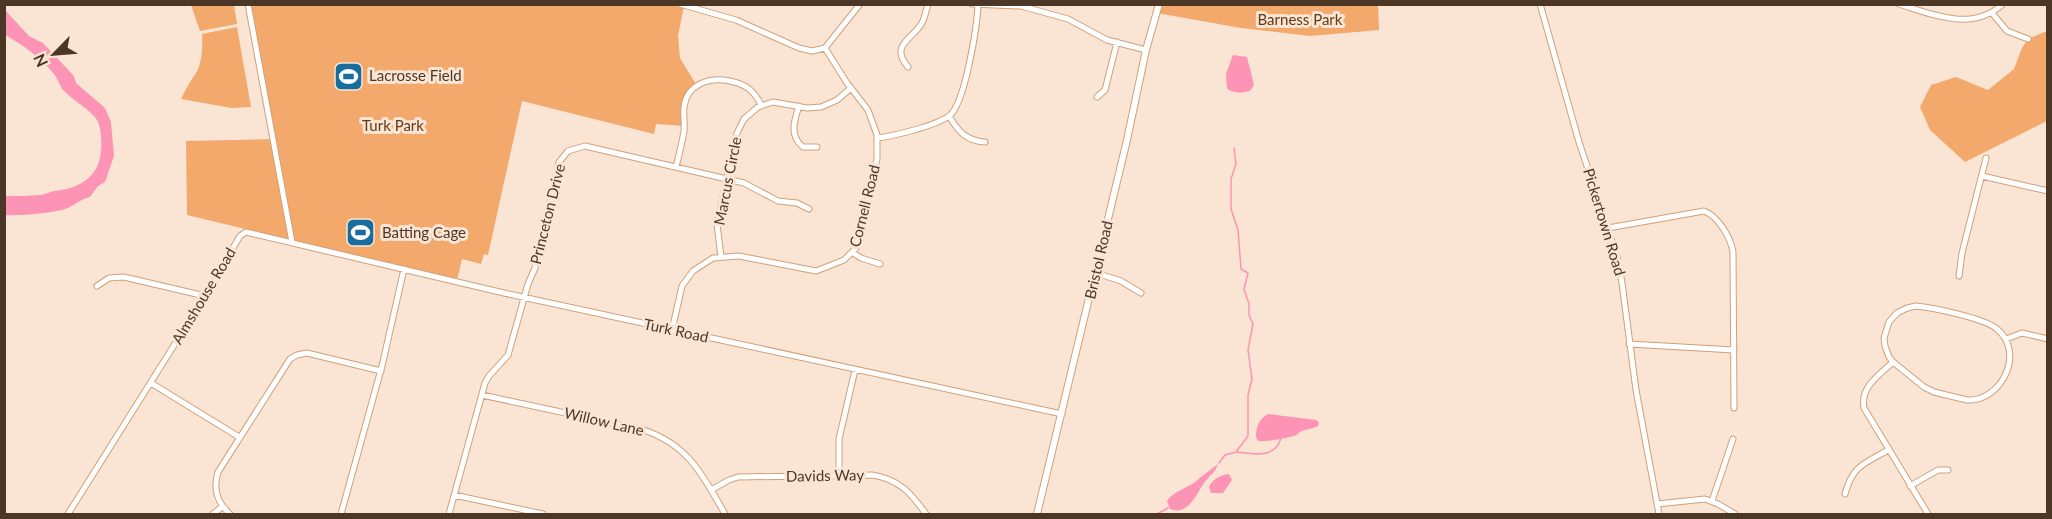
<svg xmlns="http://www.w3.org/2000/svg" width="2052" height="519" viewBox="0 0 2052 519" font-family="Lato,sans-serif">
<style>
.green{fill:#f3a96b}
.water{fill:#fd94b6}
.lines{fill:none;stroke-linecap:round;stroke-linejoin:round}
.stream{stroke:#fd94b6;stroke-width:1.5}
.minor-casing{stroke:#d2a078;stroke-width:7}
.major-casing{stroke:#d2a078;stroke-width:8}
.minor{stroke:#fff;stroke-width:5}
.major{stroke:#fff;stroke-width:6}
.labels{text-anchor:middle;stroke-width:6;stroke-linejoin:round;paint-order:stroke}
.park-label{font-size:15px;fill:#643a14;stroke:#fae4d4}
.poi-label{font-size:15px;fill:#4c3726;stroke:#fae4d4;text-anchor:start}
.street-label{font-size:15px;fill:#4c3726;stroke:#fae4d4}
</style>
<rect width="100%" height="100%" fill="#fae4d4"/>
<path class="green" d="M679,4L684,6L678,36L680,58L697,86L686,98L684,126L656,124L654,134L522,101L488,255L484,254L481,264L462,259L457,280L187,215L186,141L274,139L248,5Z
M1159,4L1378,5L1379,30L1310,36L1241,28L1157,13Z
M191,5H234L237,24L200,31Z
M237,27L251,107L232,108L181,99C185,90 190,82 196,73C202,63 203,45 202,34Z
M2047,31V121L1965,162L1930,130L1920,107L1931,85L1956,77L1988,90L2014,69L2022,48L2028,39Z"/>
<path class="water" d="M5,10L29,36L43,43L74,76L76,83L105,108L111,122L114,156L105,182L98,186L90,197C82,198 74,206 65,209C52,213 19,216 5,215V196C17,196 29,196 41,195C46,194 50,192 54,191C78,189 99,178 101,151C102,144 101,126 97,120C91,110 72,100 63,90C59,85 58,79 54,74C42,59 22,44 5,35Z
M1233,55L1247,57L1254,85L1250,91C1243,93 1232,94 1227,88L1226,74Z
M1268,414L1316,420L1319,422L1318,426C1313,429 1305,429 1300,432C1298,433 1298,435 1296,435C1291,438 1264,442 1258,441L1256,437C1256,427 1259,419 1268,414Z
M1218,464C1215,473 1210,475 1204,483C1196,495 1188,516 1170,509L1167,501C1174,491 1185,489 1195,482C1202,476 1210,470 1218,464Z
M1229,474L1232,480L1223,493H1211L1209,487C1212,479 1221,475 1229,474Z"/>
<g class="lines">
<path class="stream" d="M1237,452C1253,454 1275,459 1281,438
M1219,463L1225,455L1236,452L1248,436V395L1252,379L1248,350L1253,324L1249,315V304L1244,289L1248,273L1241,269L1238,230L1231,209V179L1236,164L1234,148
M1157,514L1168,508"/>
<defs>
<path id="minor" d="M248,4L292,242
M680,4L736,20L799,48L812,51L825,48L860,4
M972,4L1021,6L1068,19L1107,40L1146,50
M1540,4L1579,142L1617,257L1622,283L1636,390L1659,514
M1899,4C1934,15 1972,32 2003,4
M1992,13L2007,31L2028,39
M908,67C889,45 913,39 922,23C925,17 926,11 928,4
M1097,97L1105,90L1117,42
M799,106C794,121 789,136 803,147H817
M949,116C958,131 966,141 985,142
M877,138C894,136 935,126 949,116C965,105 977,26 978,5
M676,167C679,155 682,143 684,131C685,123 683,115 684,107C687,84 709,77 730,81C745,84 754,90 761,105
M1982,176L2048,191
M1608,228L1704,211C1718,216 1731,238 1733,252L1734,408
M853,253L861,258L880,264
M721,257L717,224L737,133L744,119L758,107L773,102L807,108L821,107L837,100L851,88
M1096,273L1121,281L1141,293
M1959,276L1962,253L1986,158
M97,286L109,278L124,277L205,296
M1916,306C1934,308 1984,318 1997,329C2026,353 2001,402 1967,400L1934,392L1924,387L1893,362L1889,357L1885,346L1884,338L1889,322L1897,313L1907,308Z
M672,330L682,286L693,271L713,258L739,256L816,271L844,260L856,248L877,159V135L868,110L847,83L825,48
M2006,339L2022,333L2048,339
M1629,344L1734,350
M1893,362C1879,375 1860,387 1864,408L1928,514
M151,383L239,437
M482,395L644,430C689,445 703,476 725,514
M839,476V439L855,370
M1910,486L1938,470H1948
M711,490L729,480L738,477L872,475C899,479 911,493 926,514
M1845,494C1853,465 1864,464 1888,450
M454,495L543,514
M1712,501L1733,439
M1657,504L1705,499L1718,504L1735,514
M68,514L205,296L240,236L246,232L504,293L1062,414
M213,514L222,507
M230,514C217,503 213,488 218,472L290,359L297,355L307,353L381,371
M341,514L382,366L404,269
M449,514L485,383L489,376L508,355L528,284L535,268L559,162L568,151L585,146L744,183L778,201L797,203L809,209"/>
<path id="major" d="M1037,514L1127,140L1146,50L1159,4"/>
</defs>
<use href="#minor" class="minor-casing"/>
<use href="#major" class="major-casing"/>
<use href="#minor" class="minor"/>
<use href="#major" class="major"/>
</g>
<defs>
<symbol id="stadium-square" viewBox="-11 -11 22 22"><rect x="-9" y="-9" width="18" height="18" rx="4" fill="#176e9e" stroke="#fae4d4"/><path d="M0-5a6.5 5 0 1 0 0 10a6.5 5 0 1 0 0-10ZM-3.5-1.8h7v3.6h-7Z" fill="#fff"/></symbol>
</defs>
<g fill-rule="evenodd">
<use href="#stadium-square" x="332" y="60" width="33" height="33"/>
<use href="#stadium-square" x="344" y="216" width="33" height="33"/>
</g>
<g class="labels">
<g class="park-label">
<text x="1300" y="25">Barness Park</text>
<text x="393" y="131">Turk Park</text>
</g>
<g class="poi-label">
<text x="369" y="81">Lacrosse Field</text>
<text x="382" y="238">Batting Cage</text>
</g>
<g class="street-label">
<text transform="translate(728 181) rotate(-79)" y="5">Marcus Circle</text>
<text transform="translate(865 206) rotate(-76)" y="5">Cornell Road</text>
<text transform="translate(548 214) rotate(-76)" y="5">Princeton Drive</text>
<text transform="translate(1604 222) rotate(73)" y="5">Pickertown Road</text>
<text transform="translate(1099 260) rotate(-77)" y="5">Bristol Road</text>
<text transform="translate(204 296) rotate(-59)" y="5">Almshouse Road</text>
<text transform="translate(676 331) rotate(12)" y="5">Turk Road</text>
<text transform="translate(604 422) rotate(13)" y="5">Willow Lane</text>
<text transform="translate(825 476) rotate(-1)" y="5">Davids Way</text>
</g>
</g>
<rect width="2052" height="519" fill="none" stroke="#4c3726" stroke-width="12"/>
<g transform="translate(54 54) rotate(245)" stroke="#fae4d4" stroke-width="4.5" paint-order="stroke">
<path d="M0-4.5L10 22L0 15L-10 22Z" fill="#4c3726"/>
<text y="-9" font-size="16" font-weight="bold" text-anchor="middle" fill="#4c3726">N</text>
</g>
</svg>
